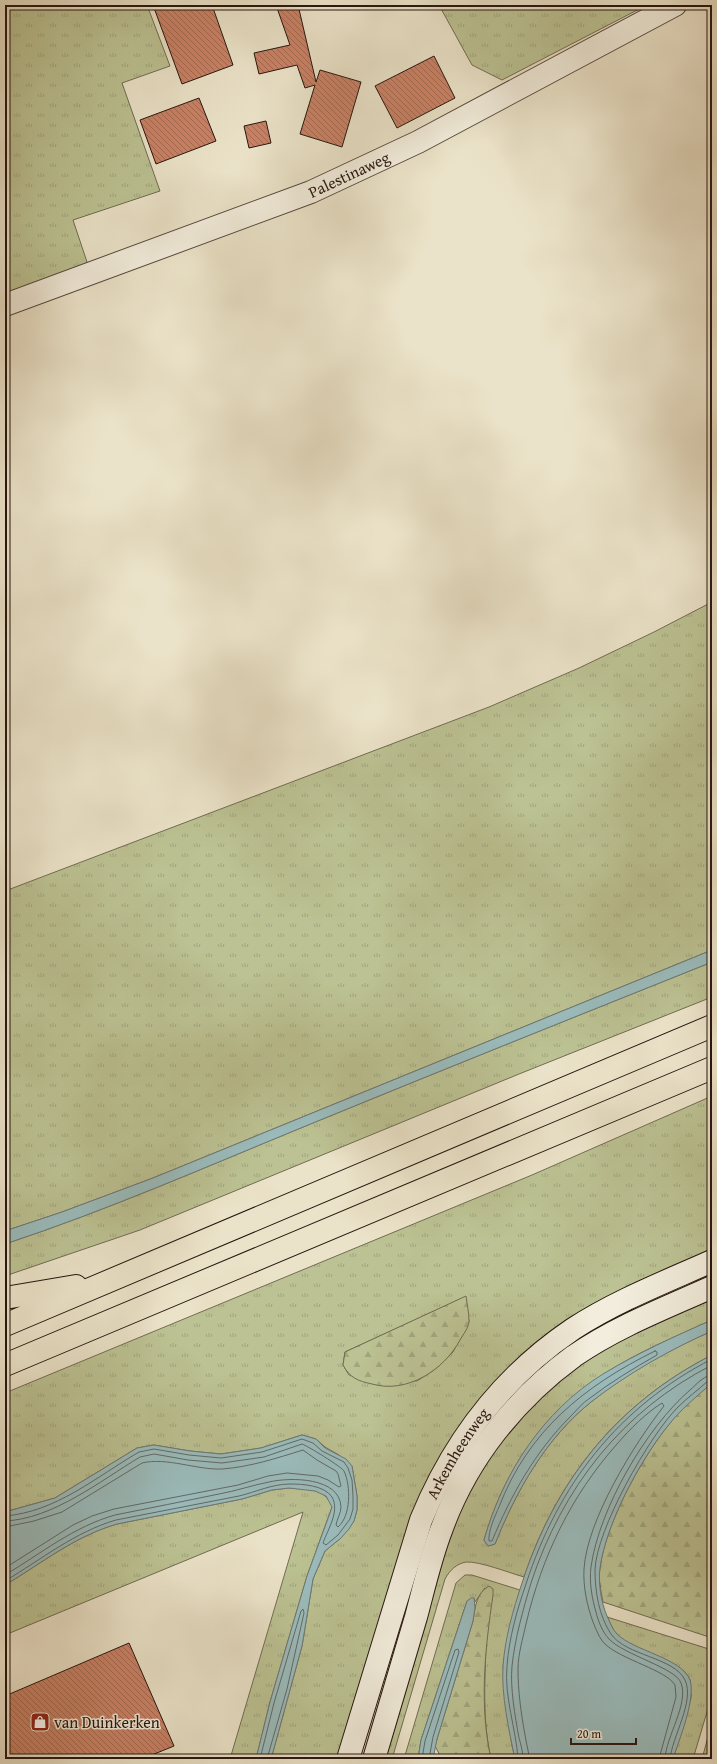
<svg xmlns="http://www.w3.org/2000/svg" width="717" height="1764" viewBox="0 0 717 1764" font-family="'Gentium Book Plus',serif">
<style>
.grass{fill:url(#grass-tufts);stroke:#716c52;fill-rule:evenodd}
.forest{fill:url(#forest-firs);stroke:#716c52}
.water{fill:#9bbdbe;stroke:#6c7a78}
.lines{fill:none;stroke-linecap:round;stroke-linejoin:round}
.shore{stroke:#606a67;stroke-width:1}
.building{fill:url(#building-back-hatch);stroke:#261610}
.minor-casing{stroke:#57493e;stroke-width:24}
.secondary-casing{stroke:#261610;stroke-width:24}
.motorway-casing{stroke:#261610;stroke-width:24}
.minor{stroke:#f2eddc;stroke-width:22}
.secondary{stroke:#f2eddc;stroke-width:22}
.motorway{stroke:#ebe3c9;stroke-width:22}
.labels{text-anchor:middle;stroke-width:3;stroke-linejoin:round;paint-order:stroke}
.street-label{font-size:16px;fill:#261610;stroke:#f2eddc}
.poi-label{font-size:16px;fill:#261610;stroke:#f2eddc;text-anchor:start}
</style>
<defs>
<pattern id="grass-tufts" width="24" height="20" patternUnits="userSpaceOnUse"><rect width="24" height="20" fill="#bcc293"/><path d="M3 7l-1-3M5 7V3M7 7l1-3M15 17l-1-3M17 17v-4M19 17l1-3" fill="none" stroke="#a1a67e"/></pattern>
<pattern id="forest-firs" width="22" height="20" patternUnits="userSpaceOnUse"><rect width="22" height="20" fill="#bcc293"/><path d="M5 1l3.5 6h-7zM16 11l3.5 6h-7z" fill="#a1a67e"/></pattern>
<pattern id="building-back-hatch" width="6" height="6" patternUnits="userSpaceOnUse"><rect width="6" height="6" fill="#ca8265"/><path d="M-1 5l2 2M0 0l6 6M5-1l2 2" fill="none" stroke="#a46952"/></pattern>
</defs>
<rect width="100%" height="100%" fill="#ebe3c9"/>
<filter id="stains"><feTurbulence type="fractalNoise" baseFrequency=".005" numOctaves="4"/><feColorMatrix values="0 0 0 0 .2 0 0 0 0 .09 0 0 0 0 .02 0 0 0 .5 -.17"/></filter>
<radialGradient id="worn" r=".72"><stop offset=".6" stop-color="#630" stop-opacity="0"/><stop offset="1" stop-color="#630" stop-opacity=".3"/></radialGradient>
<path class="grass" d="M5,5H147L170,66L122,83L160,191L73,220L88,265L5,297Z
M439,5H647L502,80L472,65Z
M712,602V950L153,1178L62,1212L5,1231V891L489,707L579,668L654,632Z
M712,962V997L519,1074L140,1230L5,1276V1244C108,1210 208,1166 308,1125C442,1070 577,1016 712,962Z
M712,1096V1253L624,1294L473,1412L340,1759H271L302,1646L313,1579L325,1551L341,1538L354,1521L357,1510V1496L352,1466L339,1455L325,1447L316,1439L302,1435L261,1448L221,1454L190,1451L154,1445L137,1448L55,1498L5,1512V1393L532,1175ZM465,1297L469,1322L453,1352L434,1370L417,1381L349,1375L343,1365L345,1352Z
M712,1294V1320C675,1337 635,1353 601,1376C541,1416 504,1471 484,1540L488,1546L495,1544C516,1491 546,1438 591,1402C627,1373 670,1349 712,1331V1355C619,1402 557,1478 524,1577C510,1573 479,1561 466,1562C456,1564 450,1570 445,1579L392,1759H381L448,1531L498,1439L578,1362Z
M289,1488C307,1490 325,1487 332,1507L307,1576L270,1702L256,1759H230L303,1512L5,1635V1585C42,1563 75,1536 117,1524L242,1499L272,1490Z
M465,1575H472L520,1590L508,1637L503,1667L511,1740L515,1759H491C482,1721 485,1682 486,1643C486,1625 485,1606 485,1588L475,1602L474,1598L467,1601L421,1740L418,1759H404L456,1583Z
M607,1617L712,1650V1695L693,1759H673L691,1698L690,1680L685,1672L623,1640L615,1633Z
M712,1722V1759H702Z"/>
<path class="forest" d="M466,1296C467,1304 469,1313 469,1321C469,1327 463,1335 460,1340C444,1370 407,1394 372,1384C358,1381 350,1378 343,1365L345,1352Z
M712,1383V1638L603,1602C601,1591 598,1579 600,1568C606,1520 647,1447 680,1411C689,1401 701,1392 712,1383Z
M489,1586L493,1589V1595C485,1649 479,1705 491,1759H442L435,1746L437,1739L473,1621C475,1608 476,1593 489,1586Z"/>
<path class="water" d="M712,950V962C577,1016 442,1070 308,1125C208,1166 108,1210 5,1244V1231L62,1212L153,1178Z
M712,1320V1331C671,1349 627,1374 591,1402C546,1438 516,1491 495,1544L488,1546L484,1540C503,1473 543,1411 603,1374C638,1353 675,1336 712,1320Z
M712,1355V1383C696,1397 680,1410 667,1427C639,1462 606,1524 600,1568C598,1583 601,1602 607,1616C610,1622 612,1629 617,1634C634,1651 682,1658 690,1680C696,1699 679,1740 673,1759H515C509,1731 501,1694 503,1666C505,1638 513,1610 522,1583C555,1482 616,1404 712,1355Z
M302,1435L316,1439L325,1448L346,1459L352,1466L357,1496V1510L354,1521L349,1529L341,1538L325,1551L313,1579L302,1646L271,1759H256L270,1702L307,1576L330,1513L332,1507L326,1496L315,1491L289,1488L272,1490L242,1499L117,1524C75,1536 42,1563 5,1585V1512L55,1498L137,1448L154,1445L190,1451L221,1454L261,1448Z
M471,1598H474L475,1608L473,1621L437,1739L433,1759H418L421,1740L467,1601Z"/>
<g class="lines">
<path class="shore" d="M655,1351L657,1352V1355C634,1368 611,1382 590,1398C582,1403 576,1411 570,1417C535,1452 511,1495 492,1541H489C488,1531 495,1516 499,1507C528,1431 584,1386 655,1351Z
M5,1516C56,1512 96,1477 139,1452L154,1449L189,1455L221,1458L262,1452L302,1439L313,1443L322,1451L344,1462L348,1468L352,1480L353,1496V1509L350,1519L338,1535L326,1545L323,1543C328,1529 340,1511 332,1497C324,1485 302,1484 290,1484C272,1484 256,1492 239,1496C198,1504 157,1512 116,1520C75,1532 42,1559 5,1581
M5,1521C53,1519 100,1481 140,1457L154,1454L188,1460L222,1463L264,1457L302,1444C306,1445 342,1467 344,1471C351,1486 351,1516 338,1527L336,1525C337,1519 341,1513 341,1507C340,1477 290,1477 269,1482C253,1485 236,1491 219,1494C185,1501 150,1508 115,1515C73,1527 42,1553 5,1575
M5,1527L34,1521L62,1512L142,1463C167,1457 196,1470 222,1469C250,1467 277,1458 303,1450L317,1460L336,1471L338,1474L341,1486L339,1487L328,1480L318,1476L287,1473L268,1476L238,1485L114,1509L92,1516L73,1525L5,1568
M260,1759L274,1703L301,1611L303,1609L304,1613L287,1689L267,1759
M422,1759L425,1741L455,1650L458,1649L459,1652L433,1737L429,1759
M518,1759C516,1728 504,1697 507,1666C509,1638 517,1610 526,1584C558,1485 618,1407 712,1359
M523,1759C523,1752 521,1745 519,1738C515,1716 510,1688 512,1666C515,1638 523,1610 531,1583C562,1488 622,1411 712,1365
M529,1759C529,1751 526,1743 525,1735C521,1713 518,1691 518,1669C518,1654 523,1638 526,1624C542,1556 571,1496 617,1444C630,1429 646,1413 662,1403L664,1406C634,1444 587,1520 584,1569C583,1586 587,1606 593,1622C596,1629 599,1638 605,1644C622,1660 666,1670 675,1685L676,1697L659,1759
M665,1759C666,1736 689,1704 681,1683C676,1668 624,1655 609,1639C603,1633 598,1621 596,1612C592,1599 589,1581 591,1567C599,1509 646,1428 690,1390C696,1385 703,1376 712,1375
M670,1759C672,1737 695,1701 685,1680C674,1657 626,1656 611,1634C599,1616 595,1592 595,1570C596,1530 649,1436 678,1407C687,1398 698,1390 708,1381L712,1380"/>
</g>
<path class="building" d="M153,5H212L233,65L182,84Z
M276,5H298L316,82L320,70L361,82L342,147L300,134L315,85L305,88L297,65L259,74L254,53L290,45Z
M434,56L455,98L397,128L375,86Z
M199,98L216,141L156,164L140,120Z
M266,121L271,143L249,148L244,126Z
M129,1643L174,1746L142,1759H5V1696Z"/>
<g class="lines">
<defs>
<g id="minor">
<path id="s1" d="M5,305L311,192L418,142L675,5"/>
</g>
<g id="secondary">
<path id="s2" d="M348,1759L421,1520C453,1442 502,1377 573,1329C616,1301 665,1282 712,1261"/>
<path d="M374,1759C388,1712 402,1664 416,1617C424,1587 431,1556 442,1528C467,1459 515,1399 574,1356C616,1327 665,1308 712,1287"/>
</g>
<path id="motorway" d="M5,1298L76,1286
M5,1325L712,1026
M5,1365L712,1068"/>
</defs>
<use href="#minor" class="minor-casing"/>
<use href="#secondary" class="secondary-casing"/>
<use href="#motorway" class="motorway-casing"/>
<use href="#minor" class="minor"/>
<use href="#secondary" class="secondary"/>
<use href="#motorway" class="motorway"/>
</g>
<defs>
<symbol id="shop-square" viewBox="-11 -11 22 22"><rect x="-9" y="-9" width="18" height="18" rx="4" fill="#8f2418" stroke="#f2eddc"/><path d="M-5-2.5h2.3a2.7 3.5 0 0 1 5.4 0H5L5.5 6h-11ZM-1.5-2.5h3a1.5 2.3 0 0 0-3 0Z" fill="#fff"/></symbol>
</defs>
<g fill-rule="evenodd">
<use href="#shop-square" x="29" y="1711" width="22" height="22"/>
</g>
<g class="labels">
<g class="street-label">
<text dy="6" stroke="none"><textPath href="#s1" startOffset="368">Palestinaweg</textPath></text>
<text dy="6" stroke="none"><textPath href="#s2" startOffset="326">Arkemheenweg</textPath></text>
</g>
<g class="poi-label">
<text x="54" y="1728">van Duinkerken</text>
</g>
</g>
<rect width="717" height="1764" fill="none" stroke="#ebe3c9" stroke-width="20"/>
<rect x="6" y="6" width="705" height="1752" fill="none" stroke="#261610" stroke-width="2"/>
<rect x="10" y="10" width="697" height="1744" fill="none" stroke="#261610"/>
<path d="M571 1738v6h65v-6" fill="none" stroke="#261610" stroke-width="2"/>
<text x="577" y="1738" font-size="12" fill="#261610" stroke="#f2eddc" stroke-width="3" paint-order="stroke">20 m</text>
<rect width="100%" height="100%" filter="url(#stains)"/>
<rect width="100%" height="100%" fill="url(#worn)"/>
</svg>
